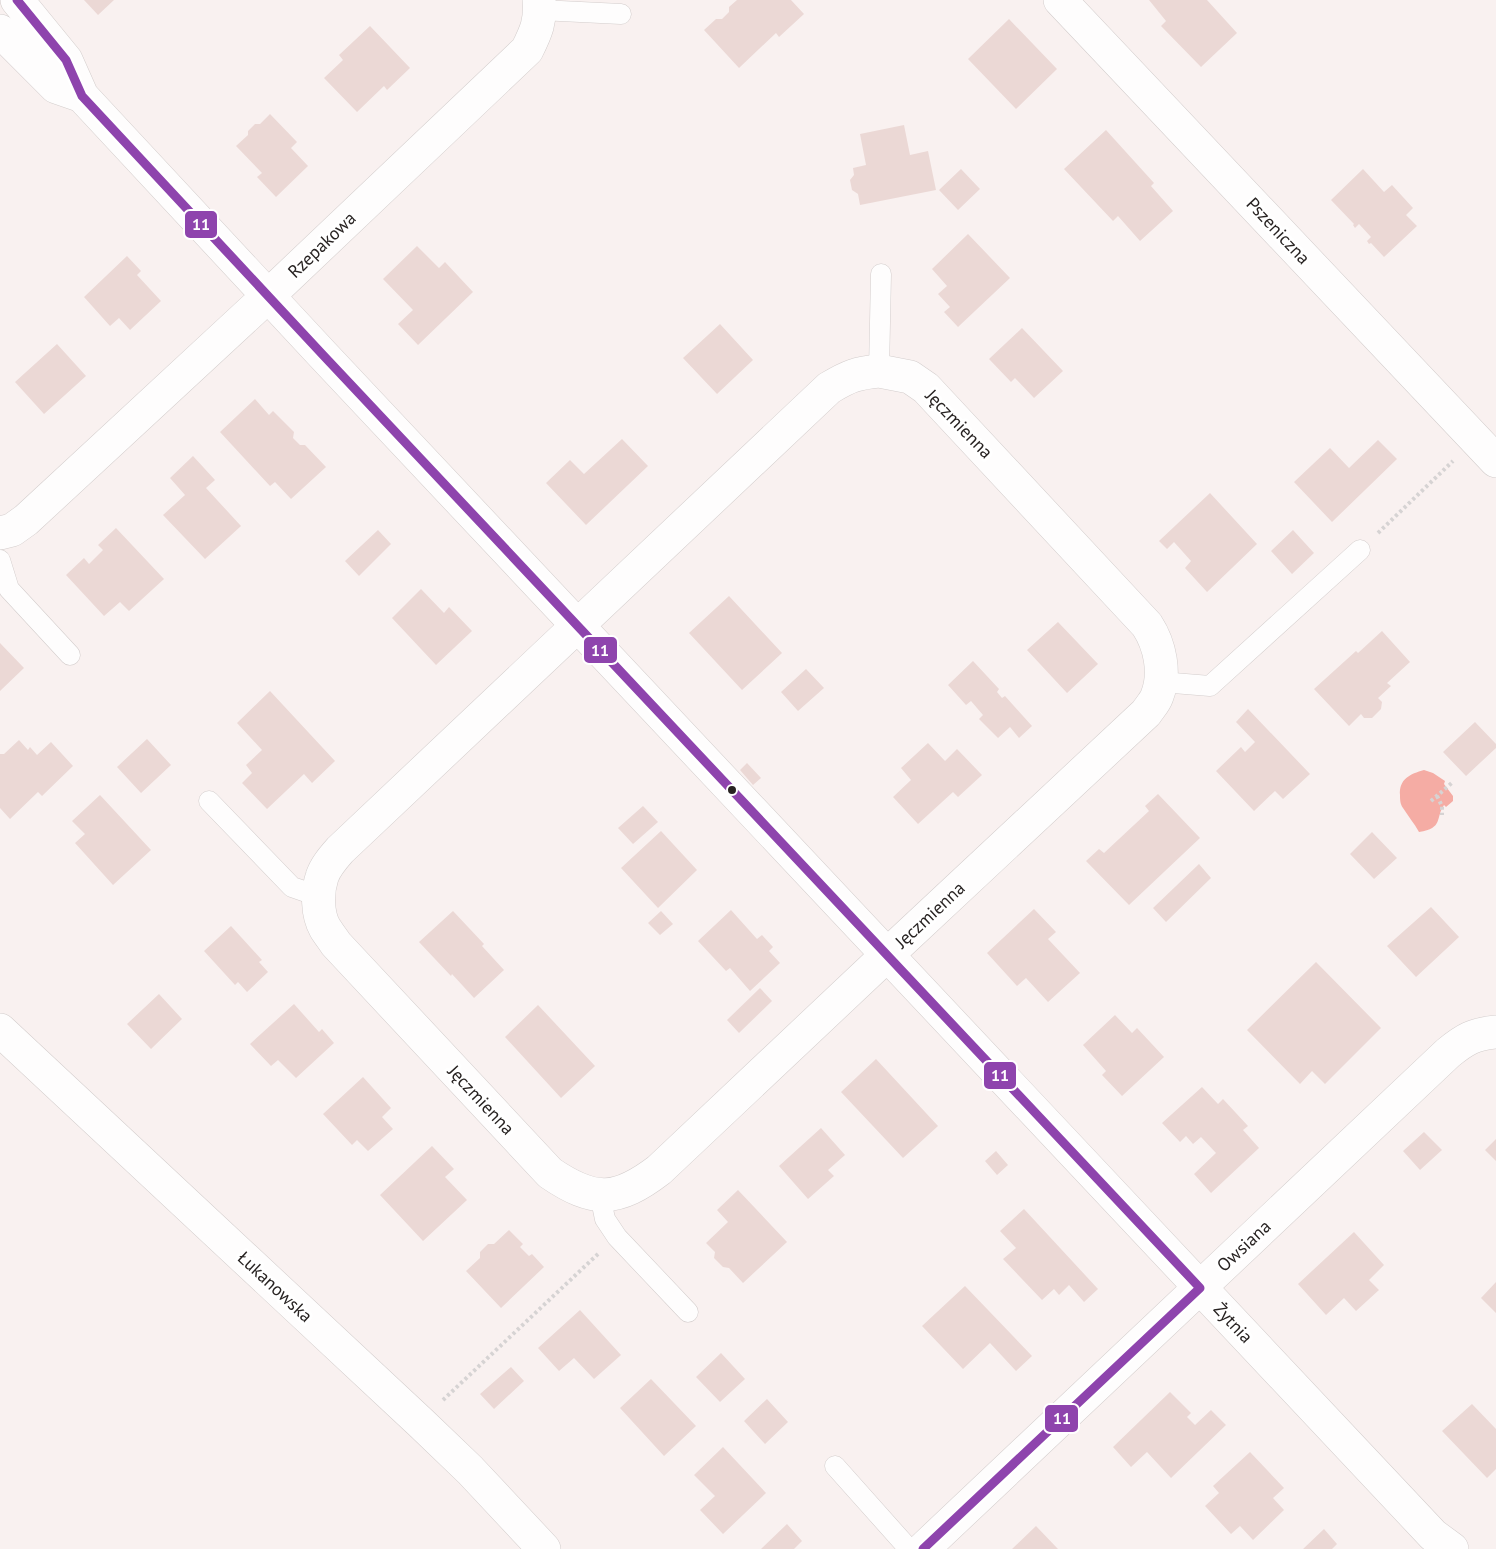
<svg xmlns="http://www.w3.org/2000/svg" width="1496" height="1549" viewBox="0 0 1496 1549" font-family="'PT Sans',sans-serif">
<style>
.water{fill:#f5aca4}
.building{fill:#ebd8d5}
.lines{fill:none;stroke-linecap:round;stroke-linejoin:round}
.service-casing{stroke:#d3cdcc;stroke-width:21}
.minor-casing{stroke:#d3cdcc;stroke-width:34}
.tertiary-casing{stroke:#d3cdcc;stroke-width:34}
.path{stroke:#d6d3d3;stroke-width:4;stroke-dasharray:3 3;stroke-linecap:butt}
.service{stroke:#fefdfd;stroke-width:20}
.minor{stroke:#fefdfd;stroke-width:33}
.tertiary{stroke:#fefdfd;stroke-width:33}
.bus-1-casing{stroke:#fff;stroke-width:14}
.bus-1{stroke:#8e44ad;stroke-width:9}
.bus-dot{fill:#282322;stroke:#fff;stroke-width:2}
.labels{text-anchor:middle;stroke-width:6;stroke-linejoin:round;paint-order:stroke}
.street-label{font-size:18px;fill:#282322;stroke:#fff}
.line-badge{stroke:#fff;stroke-width:2}
.badge-label{font-size:16px;text-anchor:middle;font-weight:bold;fill:#fff}
</style>
<rect width="100%" height="100%" fill="#f9f1f0"/>
<path class="water" d="M1424,770L1433,773L1445,781L1444,784L1453,796V801L1446,807L1444,805C1435,818 1444,828 1419,832C1414,823 1408,816 1403,808C1400,804 1400,799 1400,795C1399,779 1410,774 1424,770Z"/>
<path class="building" d="M84,0H114L98,15Z
M737,0H791L804,14L779,37L776,33L739,68L704,30L716,19H722L729,12V7Z
M1149,0H1207L1237,33L1201,67L1161,26L1166,21Z
M1009,19L1057,69L1016,109L968,59Z
M370,26L410,68L387,90L384,86L357,112L324,78L343,60L339,55Z
M270,114L297,142L291,148L308,166L276,197L257,177L262,173L236,146L248,135V131L255,124H260Z
M904,125L910,155L928,151L936,190L860,205L858,194L852,190L850,180L854,175L853,168L866,165L860,134Z
M1106,130L1154,183L1151,186L1173,211L1140,241L1118,216L1113,221L1064,169Z
M961,169L980,189L958,210L939,190Z
M1363,169L1384,192L1392,185L1413,208L1406,215L1417,226L1384,257L1371,243L1369,244L1367,241L1371,237L1359,224L1355,228L1353,225L1354,224L1331,200Z
M968,234L1010,278L958,327L944,312L950,307L938,294L947,286L932,269Z
M417,246L439,268L445,262L473,292L418,345L398,324L413,310L383,279Z
M127,256L141,271L137,275L161,301L130,330L119,318L110,326L84,297Z
M720,324L753,360L717,394L683,358Z
M1022,328L1063,371L1034,398L1015,378L1011,382L989,359Z
M57,344L86,376L44,414L15,382Z
M255,399L269,415L273,411L294,432L293,438L300,445H305L326,467L291,499L275,482L270,486L220,432Z
M622,439L648,466L586,525L546,483L570,460L584,474Z
M1378,440L1397,459L1332,522L1294,482L1330,448L1349,468Z
M193,456L215,480L206,488L241,526L205,559L163,515L185,495L170,478Z
M1210,493L1257,544L1207,592L1185,568L1191,561L1174,542L1167,549L1159,541Z
M116,528L164,579L129,611L120,602L104,616L66,575L84,558L89,564L103,550L98,545Z
M378,530L391,544L359,576L345,561Z
M1293,530L1314,553L1292,574L1271,551Z
M421,589L444,613L449,607L472,631L436,665L392,618Z
M729,596L782,653L742,690L689,633Z
M1058,622L1098,664L1067,693L1027,650Z
M1382,631L1410,662L1387,683L1391,686L1378,698L1382,702L1381,709L1372,718H1364L1361,714L1349,726L1314,689L1356,651L1358,653Z
M0,643L24,668L0,691Z
M973,661L999,689L997,692L1002,698L1005,696L1032,726L1019,738L1010,727L998,738L979,719L983,715L971,701L966,705L948,685Z
M806,669L824,688L798,711L781,692Z
M270,691L335,761L312,783L304,774L267,809L242,783L252,773L246,765L262,750L237,723Z
M1248,709L1310,774L1283,799L1275,791L1254,811L1216,771L1241,747L1245,752L1255,742L1236,722Z
M1475,722L1496,744V748L1466,776L1443,752Z
M147,739L171,765L141,793L117,767Z
M19,740L28,750L30,747L37,755L51,742L73,766L42,796L38,792L10,819L0,808V754H4Z
M928,743L945,761L957,749L982,775L958,797L953,792L918,824L893,797L911,780L901,768Z
M747,763L761,778L753,785L740,770Z
M1158,794L1200,838L1129,905L1086,861L1099,849L1104,853L1149,811L1145,806Z
M100,795L151,850L113,885L75,843L85,834L72,821Z
M643,806L658,822L633,844L618,828Z
M661,831L697,870L658,908L621,868Z
M1372,832L1397,858L1374,879L1350,854Z
M1199,864L1211,878L1166,922L1153,908Z
M1431,907L1459,937L1416,977L1387,946Z
M1034,909L1056,932L1048,939L1080,973L1048,1002L1026,978L1017,986L987,953Z
M731,910L757,939L762,935L773,947L769,951L780,963L750,991L730,968L726,971L698,941Z
M453,911L484,944L482,946L504,970L474,998L452,974L451,976L419,942Z
M661,911L673,924L660,935L648,923Z
M231,926L262,960L259,962L268,972L247,992L238,982L235,985L204,951Z
M1316,962L1381,1028L1325,1084L1312,1071L1300,1084L1247,1030Z
M760,988L772,1001L739,1033L727,1020Z
M159,994L182,1019L151,1049L127,1024Z
M294,1004L319,1032L322,1029L334,1043L296,1078L278,1060L271,1066L250,1044Z
M538,1005L595,1066L561,1098L505,1037Z
M1115,1015L1132,1033L1137,1028L1164,1057L1122,1096L1102,1075L1106,1071L1083,1045Z
M876,1059L938,1126L903,1158L841,1092Z
M363,1077L391,1108L382,1117L393,1129L368,1151L357,1140L352,1145L323,1114Z
M1202,1087L1218,1104L1223,1099L1248,1126L1243,1130L1259,1148L1211,1193L1194,1174L1216,1153L1201,1137L1193,1144L1186,1136L1180,1142L1162,1123Z
M821,1128L845,1155L828,1170L834,1176L808,1199L779,1166Z
M1424,1132L1442,1150L1420,1170L1403,1151Z
M1496,1139V1161L1485,1150Z
M432,1146L454,1169L445,1177L467,1200L423,1241L380,1195Z
M996,1151L1008,1165L997,1175L985,1161Z
M738,1190L787,1242L743,1283L729,1268L723,1267L714,1258L715,1252L706,1243L728,1222L717,1210Z
M1024,1209L1098,1289L1084,1302L1069,1285L1059,1295L1054,1289L1042,1300L1003,1259L1016,1248L1000,1231Z
M509,1230L523,1244L520,1247L529,1256L532,1254L544,1267L501,1308L466,1271L480,1258V1252L488,1244H494Z
M1354,1232L1384,1265L1369,1280L1379,1290L1356,1311L1344,1298L1326,1315L1298,1284Z
M1496,1282V1313L1481,1298Z
M965,1286L1032,1356L1016,1371L990,1343L963,1369L922,1326Z
M580,1310L621,1355L594,1379L574,1358L559,1371L538,1348Z
M721,1353L745,1379L720,1402L696,1377Z
M511,1367L524,1381L494,1409L480,1394Z
M651,1379L696,1426L664,1456L620,1408Z
M1170,1392L1191,1413L1187,1417L1195,1425L1211,1410L1226,1425L1171,1478L1147,1452L1131,1467L1113,1447Z
M767,1399L788,1422L765,1444L744,1421Z
M1472,1404L1496,1429V1469L1487,1478L1442,1431Z
M723,1447L766,1493L723,1534L700,1510L715,1496L694,1475Z
M1250,1452L1284,1488L1273,1498L1284,1510L1253,1540L1240,1526L1231,1534L1205,1506L1219,1493L1213,1486Z
M787,1524L802,1541L794,1549H761Z
M1036,1526L1058,1549H1012Z
M1324,1529L1337,1544L1332,1549H1303Z"/>
<g class="lines">
<defs>
<path id="service" d="M540,10L621,14
M879,371L881,274
M0,560L9,589L70,655
M1161,682L1210,686L1360,550
M209,801L292,887L318,896
M600,1195L605,1219L617,1237L688,1312
M835,1466L909,1549"/>
<path id="minor" d="M17,0L66,60L82,96L323,355L1433,1535L1452,1549
M1060,0L1496,461
M0,31L56,87L82,96
M879,371L910,377L926,388L1147,625C1160,645 1166,673 1157,696C1155,702 1150,707 1146,713L887,955L659,1170C617,1202 594,1203 550,1173L336,944C332,938 328,933 325,928C317,914 317,892 322,877C325,867 333,858 340,850L829,388C849,376 857,373 879,371Z
M0,533L12,530L26,520L268,296L527,50C536,32 541,21 539,0
M923,1549L1448,1053C1465,1039 1474,1034 1496,1032"/>
<path id="tertiary" d="M0,1030L421,1423L470,1470L544,1549"/>
</defs>
<use href="#service" class="service-casing"/>
<use href="#minor" class="minor-casing"/>
<use href="#tertiary" class="tertiary-casing"/>
<path class="path" d="M1378,533L1453,461
M1437,796L1442,806V815
M1431,801L1453,782
M443,1400L599,1253"/>
<use href="#service" class="service"/>
<use href="#minor" class="minor"/>
<use href="#tertiary" class="tertiary"/>
<defs>
<path id="bus-1" d="M17,0L66,60L82,96L323,355L1200,1288
M923,1549L1200,1288"/>
</defs>
<use href="#bus-1" class="bus-1-casing"/>
<use href="#bus-1" class="bus-1"/>
</g>
<circle class="bus-dot" cx="732" cy="790" r="5"/>
<g class="labels">
<g class="street-label">
<text transform="translate(1278 231) rotate(47)" y="6">Pszeniczna</text>
<text transform="translate(322 245) rotate(-44)" y="6">Rzepakowa</text>
<text transform="translate(959 424) rotate(46)" y="6">Jęczmienna</text>
<text transform="translate(930 915) rotate(-43)" y="6">Jęczmienna</text>
<text transform="translate(481 1100) rotate(47)" y="6">Jęczmienna</text>
<text transform="translate(1244 1246) rotate(-43)" y="6">Owsiana</text>
<text transform="translate(275 1287) rotate(43)" y="6">Łukanowska</text>
<text transform="translate(1233 1323) rotate(47)" y="6">Żytnia</text>
</g>
</g>
<g class="line-badge">
<rect x="184" y="210" width="34" height="29" rx="6" fill="#8e44ad"/>
<rect x="583" y="636" width="35" height="28" rx="6" fill="#8e44ad"/>
<rect x="983" y="1061" width="34" height="29" rx="6" fill="#8e44ad"/>
<rect x="1044" y="1404" width="35" height="29" rx="6" fill="#8e44ad"/>
</g>
<g class="badge-label">
<text x="201" y="230">11</text>
<text x="600" y="656">11</text>
<text x="1000" y="1081">11</text>
<text x="1062" y="1424">11</text>
</g>
</svg>
